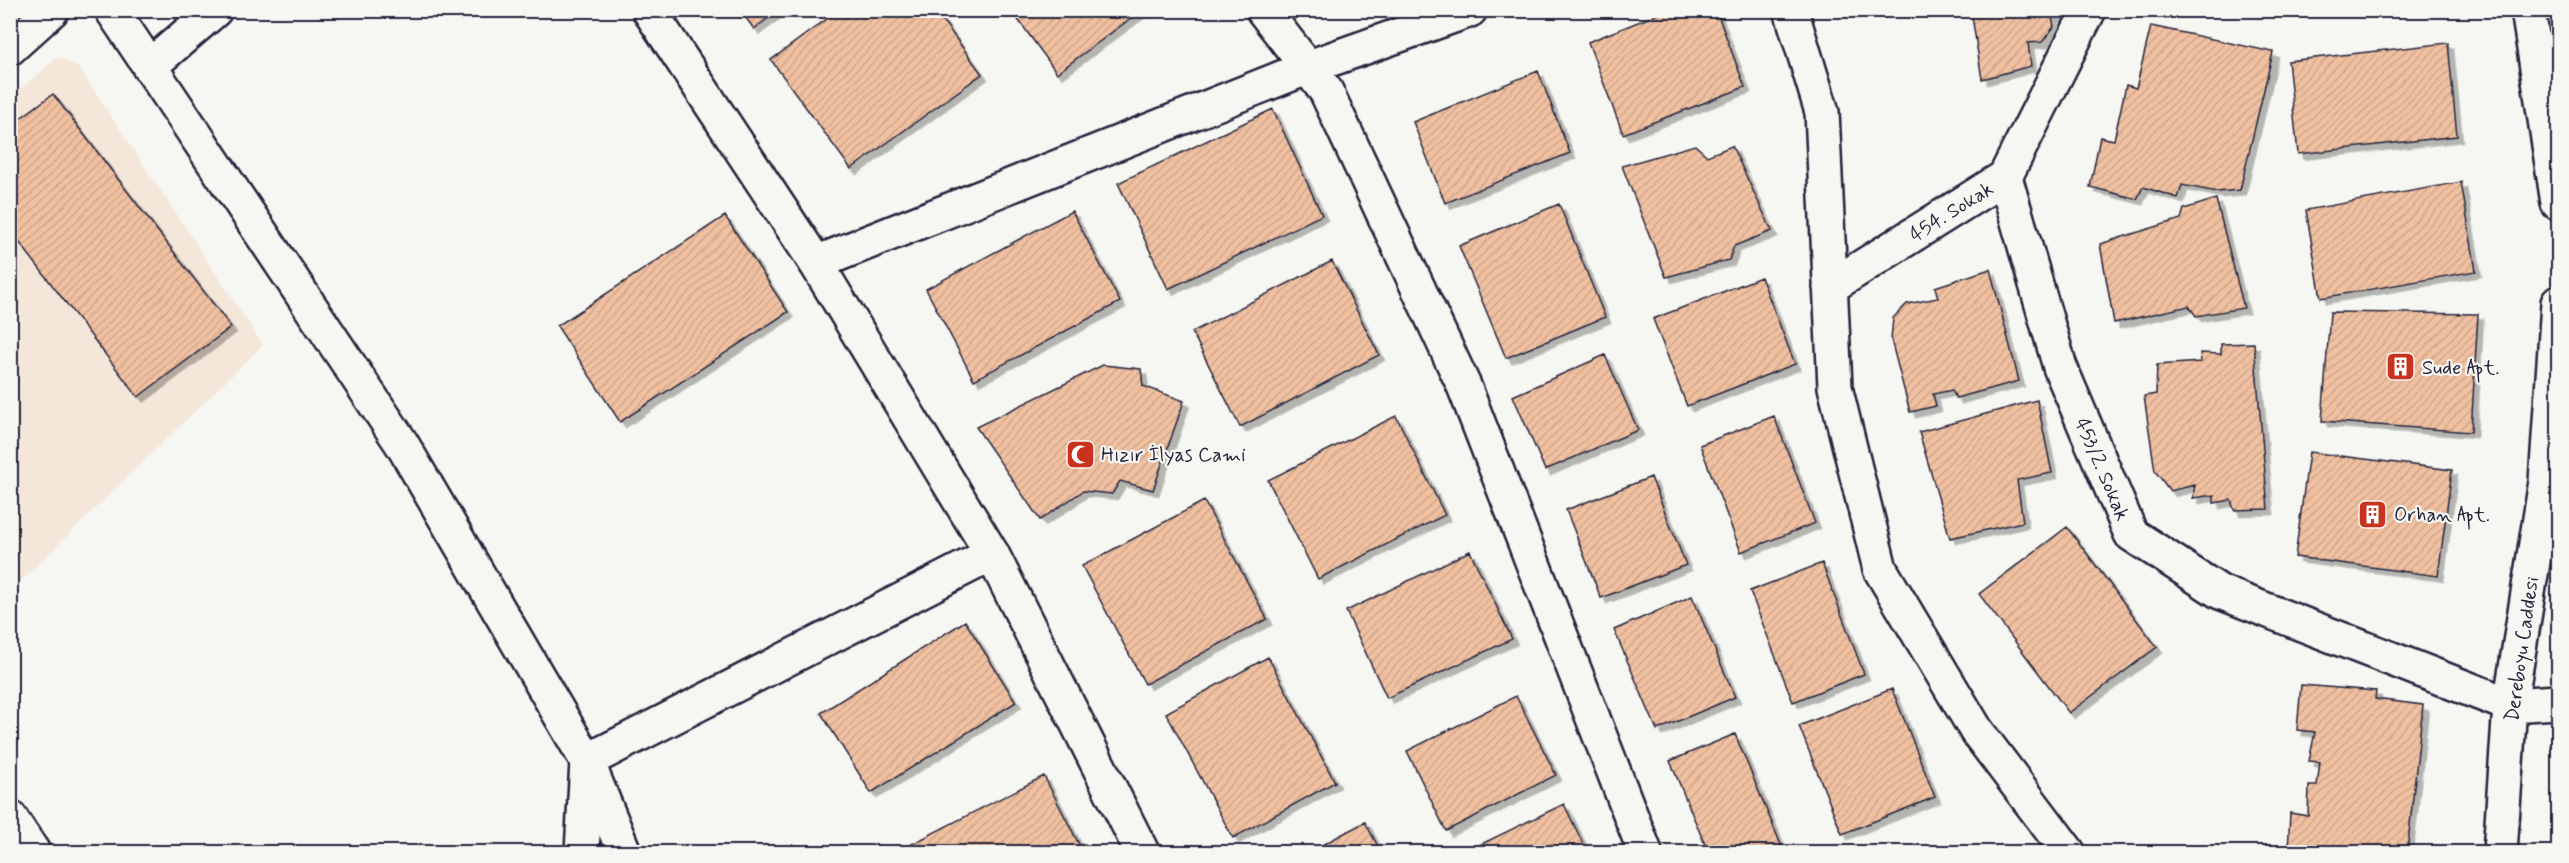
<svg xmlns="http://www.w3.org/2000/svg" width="2569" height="863" viewBox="0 0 2569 863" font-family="Mynerve,sans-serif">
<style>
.built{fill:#f4e6d9}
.building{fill:url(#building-hatch);stroke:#22223b;stroke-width:1.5;filter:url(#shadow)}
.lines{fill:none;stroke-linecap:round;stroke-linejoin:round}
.street-casing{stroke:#22223b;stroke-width:38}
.secondary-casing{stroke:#22223b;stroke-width:38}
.path{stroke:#22223b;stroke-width:4;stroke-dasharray:4.5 4.5;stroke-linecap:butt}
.street{stroke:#f6f6f2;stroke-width:33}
.secondary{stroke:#f6f6f2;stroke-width:33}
.labels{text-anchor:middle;stroke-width:4.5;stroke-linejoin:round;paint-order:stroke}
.street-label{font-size:20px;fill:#22223b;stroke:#f6f6f2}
.poi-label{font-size:20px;fill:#22223b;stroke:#f6f6f2;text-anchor:start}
</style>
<defs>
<pattern id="building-hatch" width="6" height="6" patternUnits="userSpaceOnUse" patternTransform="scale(1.5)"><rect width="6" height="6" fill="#f0c0a0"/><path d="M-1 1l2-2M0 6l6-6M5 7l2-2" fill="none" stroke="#cea58b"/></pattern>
<filter id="shadow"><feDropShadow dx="5.5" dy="5.5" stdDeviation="0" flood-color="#0004"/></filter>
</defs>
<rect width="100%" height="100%" fill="#f6f6f2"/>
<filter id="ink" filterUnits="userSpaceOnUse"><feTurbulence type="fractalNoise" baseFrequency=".0167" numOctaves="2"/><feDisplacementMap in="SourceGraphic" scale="12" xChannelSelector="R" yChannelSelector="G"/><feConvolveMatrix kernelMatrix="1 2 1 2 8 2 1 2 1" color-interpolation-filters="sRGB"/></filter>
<g filter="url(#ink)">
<path class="built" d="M58,57L79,68L263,345L11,590V97Z"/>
<path class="building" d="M740,10H779L754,29Z
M839,10H935L982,74L851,169L771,60Z
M1011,10H1142L1057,73Z
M1668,10H1716L1745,87L1623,134L1588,42Z
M1971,10H2059L2061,17H2052L2054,27L2042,42L2028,43L2031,66L1982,79Z
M2151,26L2273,52L2240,190L2217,192L2182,185L2178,198L2143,187L2137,199L2090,187L2100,137L2114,140L2126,85L2136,88Z
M2448,43L2457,136L2298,154L2288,61Z
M1538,71L1570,153L1445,203L1413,122Z
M53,94L231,327L138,397L10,230V126Z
M1273,109L1322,215L1168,289L1118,183Z
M1695,145L1707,156L1732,146L1772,231L1734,246L1729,260L1666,277L1622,166Z
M2461,182L2476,271L2321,298L2306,210Z
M2216,199L2244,308L2196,316L2189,306L2114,323L2100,244L2181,219L2184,209Z
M1559,204L1605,317L1506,358L1459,246Z
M1072,211L1120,302L974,380L926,289Z
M725,216L788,312L620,422L557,326Z
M1332,261L1379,355L1240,427L1192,332Z
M1990,269L2019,381L1956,398L1952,390L1933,394L1936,406L1910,412L1891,340L1893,318L1907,304L1938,298L1935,287Z
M1761,277L1795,364L1687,406L1653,319Z
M2330,312L2478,314L2471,432L2322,421Z
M2254,343L2268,509L2234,510L2231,500L2214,503V495L2193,498L2195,485L2170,491L2155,471L2144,396L2156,394L2157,365L2201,362L2200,353L2221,354V344Z
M1605,355L1638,430L1545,470L1513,396Z
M1103,365L1141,369L1143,386L1184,401L1153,490L1120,481L1112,494L1083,491L1040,520L976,427Z
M2037,400L2052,473L2017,480L2023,522L1950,538L1919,432Z
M1396,416L1445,515L1318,579L1268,480Z
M1774,416L1815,523L1741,552L1700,445Z
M2309,452L2452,470L2438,576L2295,557Z
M1651,477L1686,565L1601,598L1566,510Z
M1204,501L1267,619L1145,684L1082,566Z
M2067,527L2157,647L2069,713L1979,594Z
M1470,551L1512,639L1387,698L1346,611Z
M1822,563L1864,674L1793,702L1750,591Z
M1692,596L1735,697L1657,730L1614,630Z
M965,621L1016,702L871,793L821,713Z
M1268,657L1335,782L1233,838L1166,713Z
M2301,685L2376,691L2375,699L2423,705L2407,852H2288L2290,813L2308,816L2309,786H2317L2320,762L2309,761L2315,732L2297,730Z
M1892,689L1935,797L1842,834L1799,726Z
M1516,696L1556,775L1446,831L1407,751Z
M1735,734L1784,852H1708L1670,761Z
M1044,776L1083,852H901L900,850Z
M1564,804L1587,852H1465Z
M1365,822L1381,852H1309Z"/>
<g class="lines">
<defs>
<path id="street" d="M112,10L402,444L587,761L624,852
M1263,10L1326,91L1464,386L1645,852
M1791,10L1822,112L1835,387L1880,569L1976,730L2068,852
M10,48L52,10
M149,67L215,10
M2005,177L2060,367L2131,534L2220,592L2510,705L2558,702
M816,263L1309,67L1470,10
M1830,287L2005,177L2089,10
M10,817L33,852
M582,852L587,761L992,554"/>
<path id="secondary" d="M649,10L816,263L992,554L1142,852
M2528,10L2558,203
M2500,852L2510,705L2546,481L2558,303"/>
</defs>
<use href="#street" class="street-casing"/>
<use href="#secondary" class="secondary-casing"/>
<path class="path" d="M2223,10L2236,14L2282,10"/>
<use href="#street" class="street"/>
<use href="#secondary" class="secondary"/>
</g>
</g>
<defs>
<symbol id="building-square" viewBox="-11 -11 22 22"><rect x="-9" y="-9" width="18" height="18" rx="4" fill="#c8321e" stroke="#f6f6f2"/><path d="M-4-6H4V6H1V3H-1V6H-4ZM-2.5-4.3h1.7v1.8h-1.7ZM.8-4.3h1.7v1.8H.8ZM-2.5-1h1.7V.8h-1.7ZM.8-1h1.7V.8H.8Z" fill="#fff"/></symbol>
<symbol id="mosque-square" viewBox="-11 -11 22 22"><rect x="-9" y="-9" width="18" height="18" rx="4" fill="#c8321e" stroke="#f6f6f2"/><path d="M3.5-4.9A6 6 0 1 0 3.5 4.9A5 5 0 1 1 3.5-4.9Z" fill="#fff"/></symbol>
</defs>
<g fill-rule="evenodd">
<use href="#building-square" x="2384" y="350" width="33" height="33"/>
<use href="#mosque-square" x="1064" y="438" width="33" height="33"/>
<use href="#building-square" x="2356" y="498" width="33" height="33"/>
</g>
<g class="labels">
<g class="street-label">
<text transform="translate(1951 211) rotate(-32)" y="7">454. Sokak</text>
<text transform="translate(2103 469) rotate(67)" y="7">453/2. Sokak</text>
<text transform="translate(2521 649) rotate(-82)" y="7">Dereboyu Caddesi</text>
</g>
<g class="poi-label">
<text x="2422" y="374">Sude Apt.</text>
<text x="1101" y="461">Hızır İlyas Cami</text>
<text x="2394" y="521">Orhan Apt.</text>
</g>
</g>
<rect width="2569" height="863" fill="none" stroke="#f6f6f2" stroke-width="36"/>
<rect x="18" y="18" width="2533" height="827" fill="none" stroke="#22223b" stroke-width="2" filter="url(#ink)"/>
</svg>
